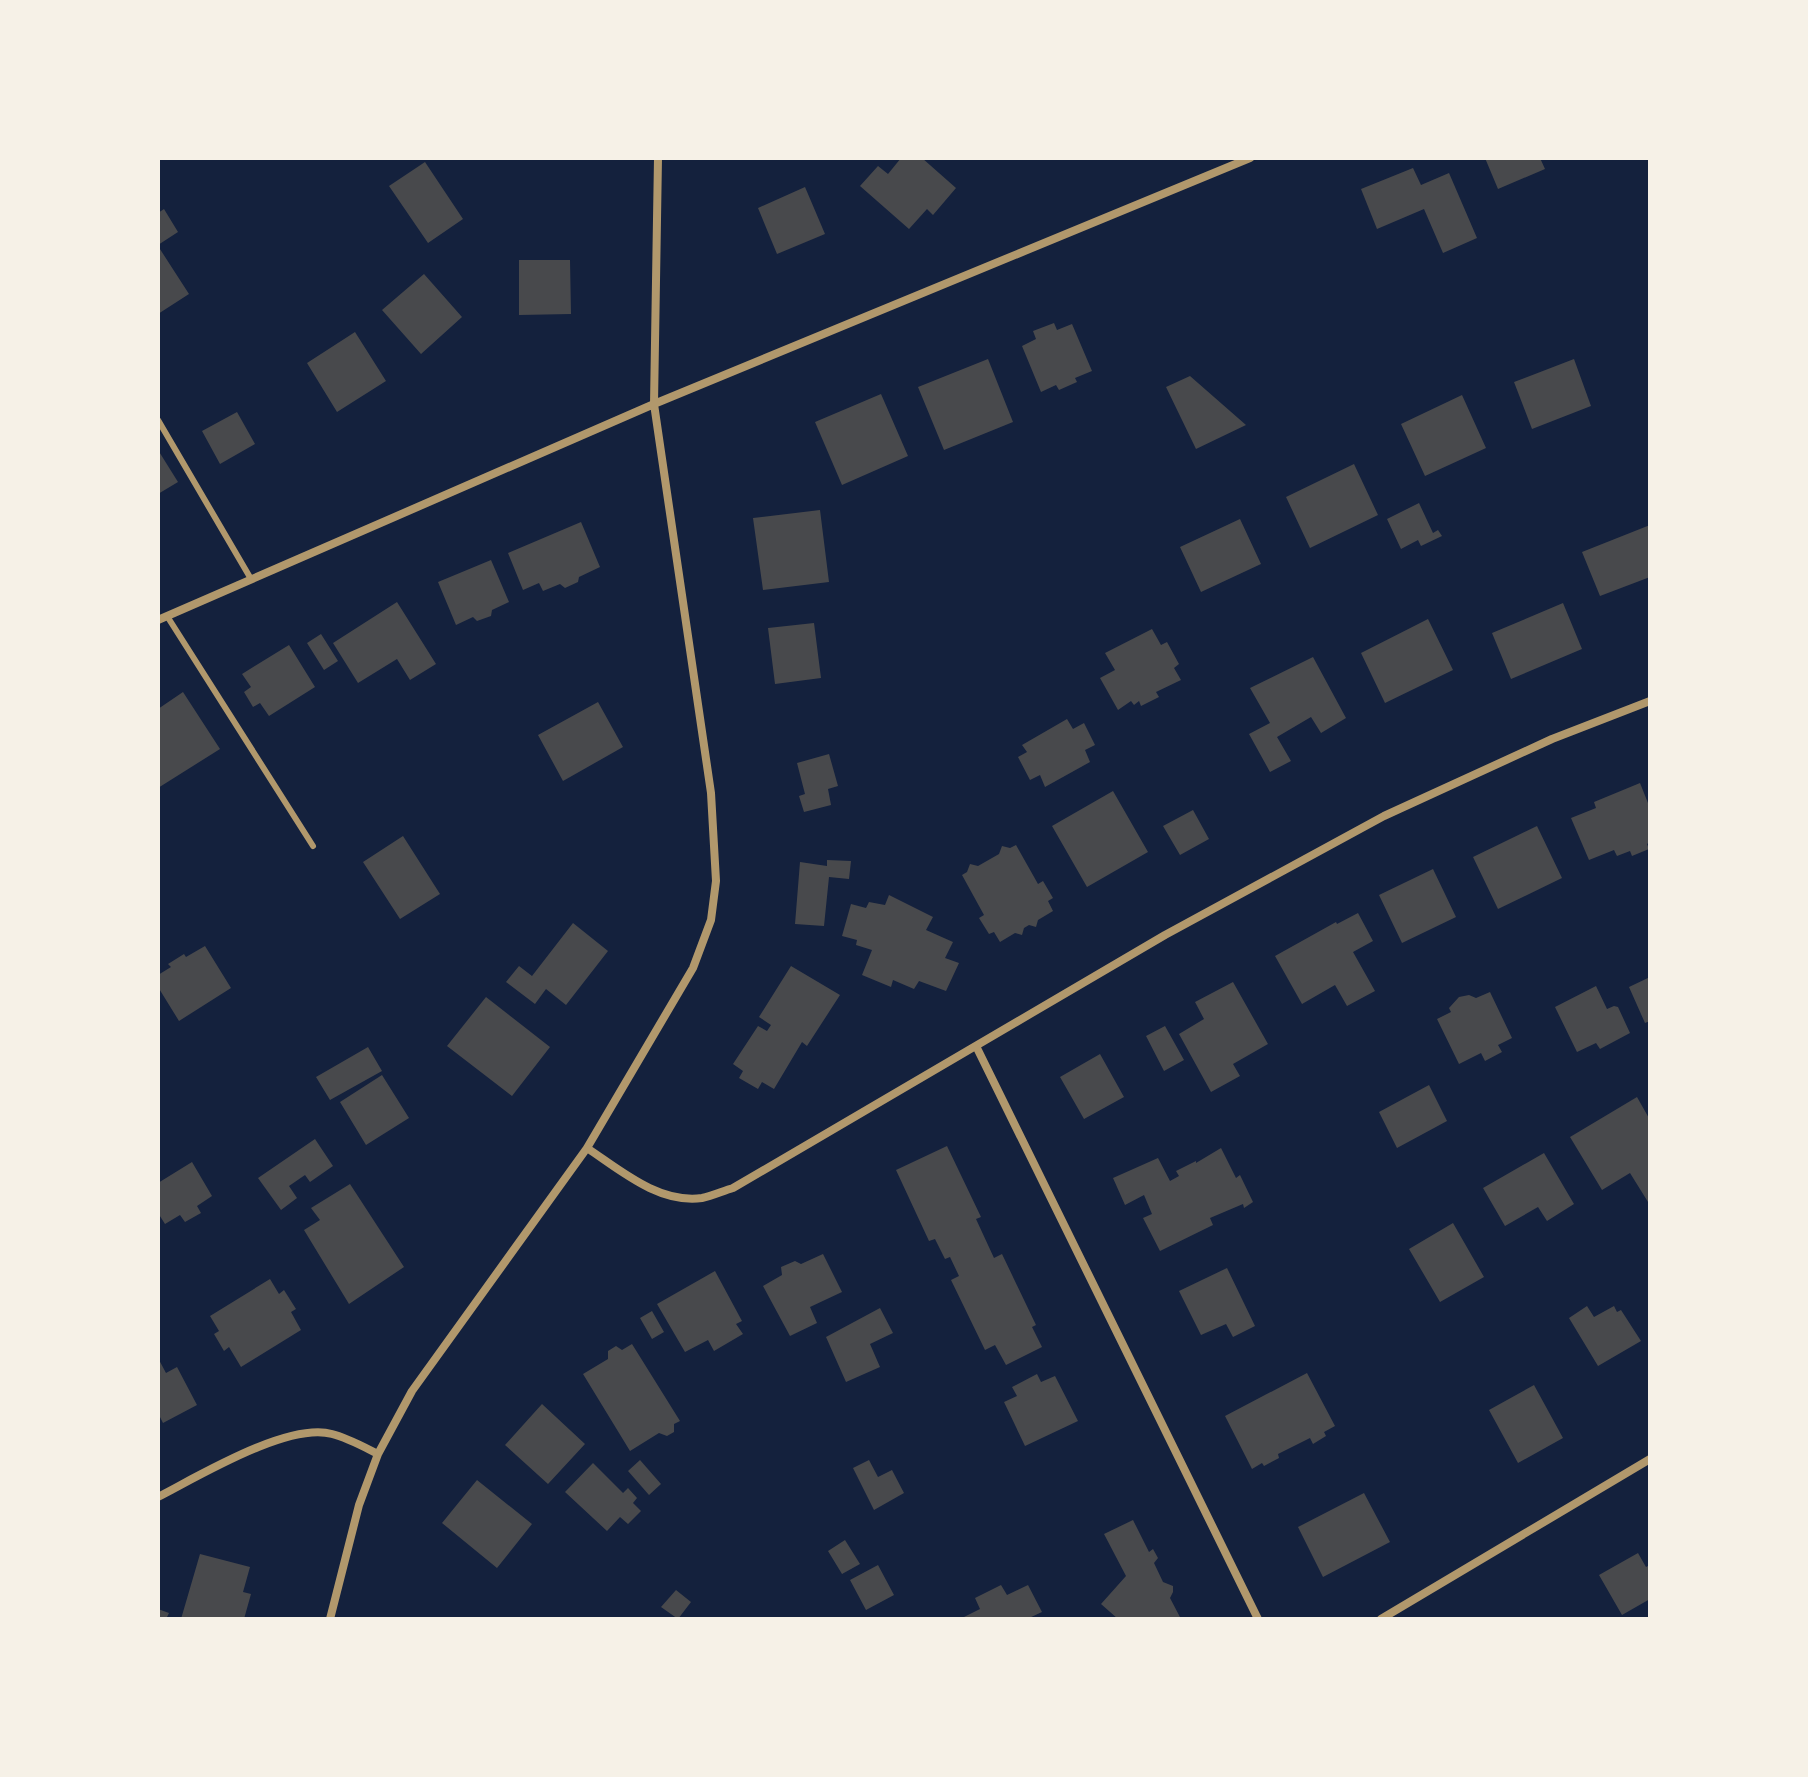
<svg xmlns="http://www.w3.org/2000/svg" width="1808" height="1777" viewBox="0 0 1808 1777" font-family="Signika,sans-serif">
<style>
.building{fill:#48494c}
.lines{fill:none;stroke-linecap:round;stroke-linejoin:round}
.service{stroke:#b1986c;stroke-width:6}
.minor{stroke:#b1986c;stroke-width:8}
</style>
<rect width="100%" height="100%" fill="#14213d"/>
<path class="building" d="M901,158H922L956,188L933,215L927,209L909,229L860,186L878,166L888,174Z
M1485,158H1540L1545,169L1498,189Z
M425,162L463,219L428,243L389,186Z
M1413,168L1421,185L1449,173L1477,238L1443,253L1424,209L1377,229L1361,189Z
M805,187L825,234L777,254L758,208Z
M164,209L178,232L158,245V213Z
M158,246L189,294L158,314Z
M519,260H570L571,314L519,315Z
M424,274L462,317L421,354L382,310Z
M1054,323L1057,330L1072,324L1092,371L1075,378L1077,382L1059,390L1056,385L1041,392L1022,346L1036,339L1033,331Z
M355,332L386,381L337,412L307,363Z
M988,359L1013,422L944,450L918,387Z
M1574,359L1591,406L1532,429L1514,382Z
M1190,376L1246,425L1196,449L1166,387Z
M881,394L908,456L842,485L815,422Z
M1462,395L1486,448L1425,476L1401,424Z
M237,412L255,444L220,464L202,431Z
M158,450L178,482L158,494Z
M1354,464L1378,515L1310,548L1286,497Z
M1419,503L1433,533L1438,530L1442,536L1421,546L1418,540L1401,549L1387,519Z
M820,510L829,582L763,590L753,518Z
M1240,519L1261,564L1201,592L1180,547Z
M581,522L600,567L579,577L578,582L565,588L560,584L543,591L539,583L523,590L508,553Z
M1650,525V577L1600,596L1582,552Z
M491,560L509,602L492,610L491,616L477,621L473,617L456,625L438,582Z
M397,602L436,664L410,680L397,659L358,683L333,643Z
M1563,603L1582,649L1511,679L1492,633Z
M1428,619L1453,670L1385,703L1361,653Z
M814,623L821,678L775,684L768,628Z
M1152,629L1161,645L1167,642L1179,664L1174,668L1181,680L1156,692L1159,697L1141,706L1139,701L1134,705L1131,701L1118,710L1100,678L1115,670L1105,653Z
M321,634L338,661L324,670L307,643Z
M289,645L315,687L269,716L260,703L253,707L244,692L251,687L242,674Z
M1313,657L1346,718L1321,733L1311,717L1277,737L1291,761L1270,772L1249,734L1270,723L1250,688Z
M183,692L220,749L158,788V709Z
M598,702L623,747L563,781L538,735Z
M1067,719L1073,729L1084,723L1095,745L1085,750L1090,762L1045,787L1040,775L1030,780L1018,757L1027,752L1022,745Z
M829,754L838,786L828,789L831,805L804,812L799,796L805,794L797,763Z
M1640,783L1650,808V842L1647,844L1649,849L1632,856L1630,851L1617,856L1614,850L1589,860L1571,818L1596,808L1594,802Z
M1113,791L1148,852L1087,887L1052,826Z
M1193,810L1209,839L1180,855L1163,826Z
M1537,826L1562,878L1498,909L1473,857Z
M403,836L440,894L400,919L363,862Z
M1016,845L1038,884L1043,881L1053,898L1048,901L1053,911L1038,920L1036,927L1029,925L1024,928L1022,935L1015,933L1000,942L994,932L989,934L979,918L984,915L962,875L967,872L970,864L978,866L999,854L1002,846L1010,848Z
M827,860L851,861L849,879L829,877L824,926L795,924L800,862L827,866Z
M1433,869L1456,917L1402,943L1379,895Z
M889,895L933,917L926,930L953,942L945,958L959,963L946,991L919,981L914,989L893,980L891,987L862,975L872,950L856,945L857,940L842,936L851,904L866,908L869,902L885,905Z
M1358,913L1373,941L1353,952L1375,991L1347,1006L1335,985L1302,1004L1275,956L1336,922L1337,924Z
M573,923L608,951L566,1005L546,989L535,1004L506,982L519,966L532,976Z
M205,946L231,988L179,1021L158,987V975L171,967L168,964L184,954L186,957Z
M791,966L840,995L807,1046L802,1042L774,1089L762,1082L758,1089L739,1078L743,1071L733,1064L758,1026L767,1031L771,1025L759,1017Z
M1650,977V1021L1645,1023L1629,987Z
M1233,982L1268,1044L1233,1064L1240,1076L1211,1092L1179,1034L1204,1019L1195,1002Z
M1596,986L1607,1009L1614,1006L1618,1007L1630,1033L1600,1049L1596,1043L1577,1052L1555,1007Z
M1490,992L1512,1038L1498,1045L1502,1052L1485,1061L1481,1053L1459,1064L1437,1019L1451,1012L1449,1008L1459,997L1469,995L1476,998Z
M486,997L550,1047L512,1096L447,1046Z
M1165,1026L1184,1060L1164,1071L1146,1036Z
M368,1047L382,1071L330,1100L316,1077Z
M1100,1054L1124,1097L1084,1119L1060,1077Z
M382,1075L409,1118L366,1145L340,1102Z
M1429,1085L1447,1121L1397,1148L1379,1112Z
M1637,1097L1650,1120V1200L1648,1202L1630,1173L1602,1190L1570,1137Z
M315,1139L333,1166L310,1182L305,1175L289,1186L297,1198L281,1210L258,1178Z
M947,1146L981,1217L976,1219L994,1258L1002,1254L1036,1325L1032,1327L1042,1347L1006,1365L995,1345L985,1350L951,1280L959,1276L950,1257L945,1259L935,1239L929,1241L896,1170Z
M1221,1148L1236,1178L1240,1175L1253,1202L1244,1208L1243,1204L1210,1218L1213,1225L1160,1251L1143,1218L1152,1214L1144,1195L1125,1205L1113,1178L1158,1158L1170,1181L1179,1176L1176,1171L1196,1161V1163Z
M1544,1153L1574,1204L1547,1221L1538,1207L1505,1226L1483,1188Z
M192,1162L212,1196L197,1206L201,1213L185,1222L180,1215L165,1224L158,1213V1183Z
M350,1184L404,1267L349,1304L304,1230L320,1220L311,1208Z
M1453,1223L1484,1277L1440,1302L1409,1249Z
M823,1254L842,1292L810,1307L817,1323L790,1336L763,1286L782,1275L781,1267L795,1261L801,1264Z
M1227,1268L1255,1326L1233,1337L1226,1324L1201,1335L1179,1291Z
M715,1271L742,1321L736,1324L743,1334L714,1351L708,1340L685,1352L657,1304Z
M270,1279L279,1294L284,1290L296,1309L291,1312L301,1330L241,1367L229,1347L224,1351L214,1334L219,1331L210,1316Z
M1587,1306L1594,1317L1614,1306L1617,1312L1621,1310L1641,1341L1598,1366L1569,1318Z
M880,1308L893,1333L870,1344L880,1367L846,1382L826,1337Z
M652,1311L664,1332L652,1339L640,1318Z
M632,1344L680,1421L674,1424V1432L667,1436L659,1433L630,1451L583,1374L608,1359V1351L616,1346L622,1350Z
M158,1358L166,1373L177,1367L197,1405L163,1423L158,1413Z
M1307,1373L1335,1426L1324,1432L1326,1436L1313,1444L1310,1438L1278,1454L1279,1458L1264,1466L1262,1463L1252,1469L1225,1416Z
M1037,1374L1041,1382L1055,1376L1078,1421L1025,1446L1004,1402L1017,1396L1012,1387Z
M1534,1385L1563,1438L1518,1463L1489,1410Z
M542,1404L585,1444L548,1484L505,1445Z
M640,1460L661,1484L649,1495L628,1471Z
M869,1460L878,1477L892,1470L904,1493L874,1510L853,1468Z
M593,1463L623,1493L628,1488L637,1498L633,1503L641,1511L628,1524L620,1517L607,1531L565,1492Z
M477,1480L532,1524L497,1568L442,1523Z
M1364,1493L1390,1542L1323,1577L1298,1527Z
M1133,1520L1149,1552L1153,1549L1158,1558L1154,1563L1163,1582L1173,1586V1592L1170,1598L1181,1619H1118L1101,1604L1126,1576L1104,1534Z
M845,1540L860,1564L842,1574L828,1551Z
M1638,1553L1646,1567L1650,1565V1599L1622,1615L1599,1575Z
M200,1554L250,1567L243,1592L251,1594L244,1619H181Z
M878,1565L894,1595L866,1610L850,1580Z
M1001,1585L1007,1595L1028,1585L1042,1612L1027,1619H960L980,1609L975,1598Z
M676,1590L691,1602L678,1619L661,1607Z
M158,1609L169,1613L166,1619H158Z"/>
<g class="lines">
<path class="service" d="M158,420L251,579
M167,616L313,846"/>
<path class="minor" d="M158,620L654,404L1250,158
M976,1046L1258,1619
M587,1148C620,1170 659,1204 702,1198C712,1196 723,1191 733,1188L1165,935L1384,816L1552,739L1650,701
M158,1497C199,1476 288,1422 332,1434C348,1438 364,1447 378,1454
M330,1619L359,1505L378,1454L412,1391L587,1148L693,968L711,920L716,881L711,793L654,404L658,158
M1381,1619L1650,1459"/>
</g>
<rect width="1808" height="1777" fill="none" stroke="#f6f1e7" stroke-width="320"/>
</svg>
